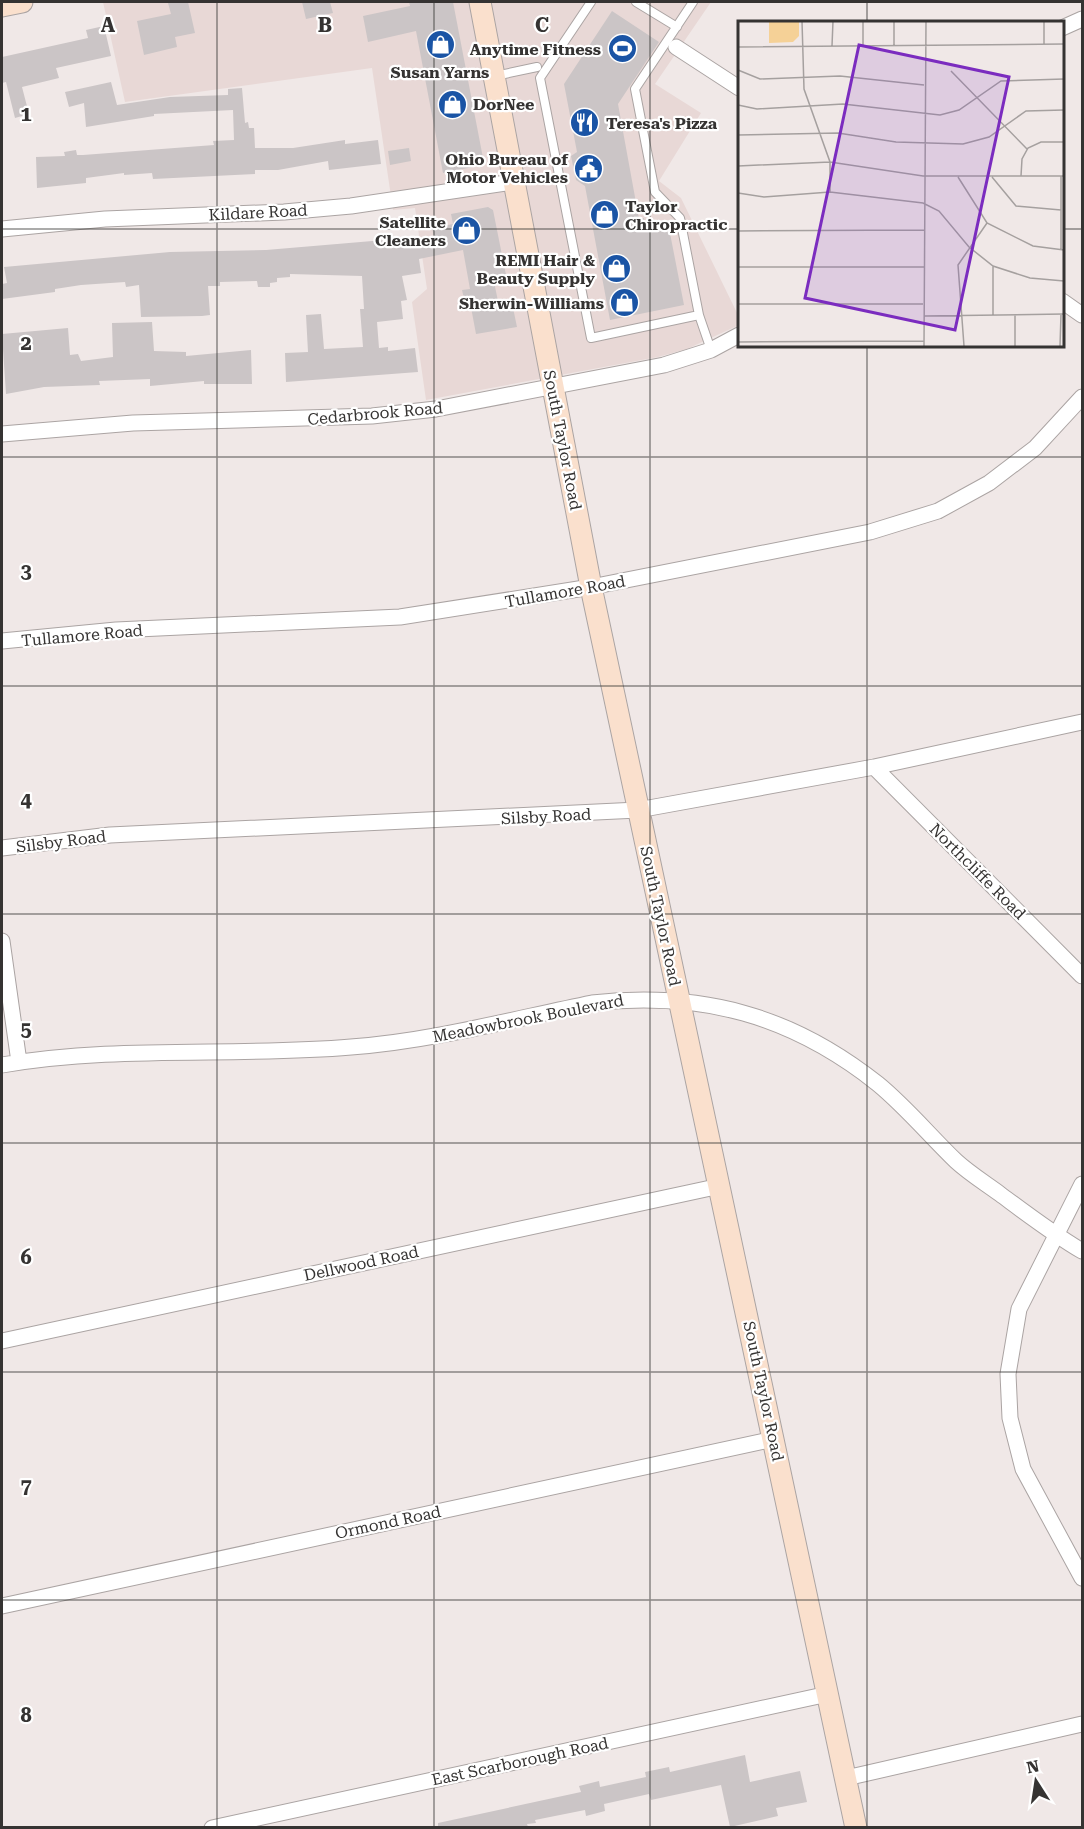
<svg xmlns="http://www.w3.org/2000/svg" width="1084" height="1829" viewBox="0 0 1084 1829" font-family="'Roboto Serif',serif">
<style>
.built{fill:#e8d8d6}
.building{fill:#cbc5c6}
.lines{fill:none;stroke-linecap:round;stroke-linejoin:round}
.lane-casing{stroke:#aba4a3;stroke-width:10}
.street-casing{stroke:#aba4a3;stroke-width:17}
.secondary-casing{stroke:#aba4a3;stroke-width:23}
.lane{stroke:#fff;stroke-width:8}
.street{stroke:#fff;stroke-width:15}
.secondary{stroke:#fae0cd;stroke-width:21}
.grid{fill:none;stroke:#353332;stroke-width:1.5;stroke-opacity:0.55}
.labels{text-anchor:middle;stroke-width:4.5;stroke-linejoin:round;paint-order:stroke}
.poi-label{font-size:16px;font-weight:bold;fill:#353332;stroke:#fff;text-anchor:end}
.street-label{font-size:16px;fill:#353332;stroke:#fff}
.inset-road{fill:none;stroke:#a5a09f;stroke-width:1.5}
.view{fill:#7b2cbf;fill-opacity:0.15;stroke:#7b2cbf;stroke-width:3}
.inset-edge{fill:none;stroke:#353332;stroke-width:3}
.grid-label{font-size:20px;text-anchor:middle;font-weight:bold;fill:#353332;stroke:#fff;stroke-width:4.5;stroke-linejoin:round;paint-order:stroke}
</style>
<rect width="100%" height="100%" fill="#f0e8e7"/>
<path class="built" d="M103,2H711L655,84L701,113L659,181L681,198L739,317V325L687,349L658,357L426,400L412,302L427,289L415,208L393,210L372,68L125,102Z"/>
<path class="building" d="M188,2L195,33L175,37L177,47L144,55L137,21L171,14L168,3Z
M302,2H330L333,13L306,19Z
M409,2H453L483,158L478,166L443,173L416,31L368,42L363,16L410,6Z
M612,11L659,42L618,104L639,219L644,218L646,227L668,223L684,305L610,320L585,186L576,180L571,156L577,152L564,84Z
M104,26L111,56L56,68L59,78L22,87L29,114L15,118L6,82L2,83V57L88,38L86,30Z
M111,82L117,105L170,97L228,95V89L242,88L245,123L248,122L249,128H254L255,148H293L345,140V144L378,140L381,164L329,170L328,161L278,170H255V174L153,179L152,173L124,175V173L86,178V183L37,188L36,157L65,156L64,152L76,150L77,155H83L214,145L213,141L234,140L233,110L154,114V116L86,127L84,103L69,107L65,92Z
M409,148L411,161L390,165L388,151Z
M488,207L493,210L506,275L493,277L499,306L512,303L517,327L476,334L470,302L465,303L462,290L470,289L463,250L419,259L421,273L402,276L407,300L401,301L403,319L377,322L379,348L388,347V351L415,348L418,372L286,382L285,353L308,352L306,315L321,314L324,349L363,347L360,309H364L362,276L290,274V277L277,278V282L270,283V287H258L257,281L220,282V286H208L210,315L202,316L141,317L139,285L126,287L125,282L81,285L55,289V292L2,299V284L7,283L4,267L170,252L266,250L408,238V244L435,241L432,228L453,224L451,214Z
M152,322L154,351L186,352V356L251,350L252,384H204V381L150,386V379L99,381L100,385L44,387L6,394L2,334L68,328L70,355L78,354L81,361L113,357L112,323Z
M745,1755L750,1782L800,1771L807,1802L776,1808L778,1816L730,1827L721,1785L651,1800L649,1794L604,1804L605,1811L586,1816L585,1810L535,1820L536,1823L527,1824L528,1827H438V1823L581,1792L579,1786L599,1781L600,1787L646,1777L645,1772L669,1767L670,1772Z"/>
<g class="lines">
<defs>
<path id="lane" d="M591,2L540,78L591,338L699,315L711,350
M636,2L677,27
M693,2L635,89L655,192L680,218L699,315
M495,76L537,67"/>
<path id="street" d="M1062,28L1082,19
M676,47L739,88
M2,229L105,219L284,212L351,206L513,182
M1062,301L1082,315
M2,434L133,423L372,416L436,409L664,365L711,350L739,335
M2,641L116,630L400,617L591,587L870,532L938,511L989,483L1035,448L1082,397
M874,767L1082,976
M2,848L110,835L638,810L874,767L1082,722
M2,941L19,1062
M2,1065C117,1045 235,1057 351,1047C432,1041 513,1019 592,1003C702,991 791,1015 878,1084C906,1107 930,1136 956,1161C969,1173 985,1183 1000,1194C1027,1214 1053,1234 1082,1251
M1082,1184L1019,1309L1008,1374L1010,1418L1023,1469L1082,1578
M2,1341L720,1186
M2,1606L774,1439
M846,1778L1082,1724
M212,1828L828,1694"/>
<path id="secondary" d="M480,2L591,587L856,1828
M2,6L22,2"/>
</defs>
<use href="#lane" class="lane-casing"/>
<use href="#street" class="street-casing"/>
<use href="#secondary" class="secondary-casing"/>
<use href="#lane" class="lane"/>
<use href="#street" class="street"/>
<use href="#secondary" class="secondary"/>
</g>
<path class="grid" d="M217,2V1828M434,2V1828M650,2V1828M867,2V22M2,229H739M1062,229H1082M867,345V1828M2,457H1082M2,686H1082M2,914H1082M2,1143H1082M2,1372H1082M2,1600H1082"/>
<defs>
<symbol id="shop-disc" viewBox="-11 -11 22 22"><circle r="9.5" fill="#1a54a5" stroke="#fff"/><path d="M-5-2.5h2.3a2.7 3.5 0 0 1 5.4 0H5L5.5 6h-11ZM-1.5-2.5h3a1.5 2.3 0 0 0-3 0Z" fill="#fff"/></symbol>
<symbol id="stadium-disc" viewBox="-11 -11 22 22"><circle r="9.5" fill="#1a54a5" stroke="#fff"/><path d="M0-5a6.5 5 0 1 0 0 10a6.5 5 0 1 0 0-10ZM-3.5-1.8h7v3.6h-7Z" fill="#fff"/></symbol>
<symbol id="restaurant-disc" viewBox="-11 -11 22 22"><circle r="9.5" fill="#1a54a5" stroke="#fff"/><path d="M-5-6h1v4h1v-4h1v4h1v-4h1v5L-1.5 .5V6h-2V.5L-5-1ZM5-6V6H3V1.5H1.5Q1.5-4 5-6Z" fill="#fff"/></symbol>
<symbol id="civic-disc" viewBox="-11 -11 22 22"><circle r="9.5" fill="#1a54a5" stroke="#fff"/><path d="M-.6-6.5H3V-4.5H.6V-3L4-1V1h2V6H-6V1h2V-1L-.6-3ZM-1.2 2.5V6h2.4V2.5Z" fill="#fff"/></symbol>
</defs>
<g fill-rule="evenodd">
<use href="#shop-disc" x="424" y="28" width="33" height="33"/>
<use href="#stadium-disc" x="606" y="32" width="33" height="33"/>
<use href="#shop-disc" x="436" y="88" width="33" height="33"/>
<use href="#restaurant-disc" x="568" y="106" width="33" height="33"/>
<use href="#civic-disc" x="572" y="152" width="33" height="33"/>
<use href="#shop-disc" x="588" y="198" width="33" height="33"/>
<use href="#shop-disc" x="450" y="214" width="33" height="33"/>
<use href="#shop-disc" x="600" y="252" width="33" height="33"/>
<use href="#shop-disc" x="608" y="286" width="33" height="33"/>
</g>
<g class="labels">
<g class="poi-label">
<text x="601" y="55">Anytime Fitness</text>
<text x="440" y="78" text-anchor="middle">Susan Yarns</text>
<text x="473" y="110" text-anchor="start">DorNee</text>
<text x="606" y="129" text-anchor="start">Teresa's Pizza</text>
<text x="568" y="165">Ohio Bureau of<tspan x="568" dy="18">Motor Vehicles</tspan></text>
<text x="625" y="212" text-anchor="start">Taylor<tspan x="625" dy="18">Chiropractic</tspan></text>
<text x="446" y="228">Satellite<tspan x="446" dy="18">Cleaners</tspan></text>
<text x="595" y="266">REMI Hair &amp;<tspan x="595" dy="18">Beauty Supply</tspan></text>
<text x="604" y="309">Sherwin-Williams</text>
</g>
<g class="street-label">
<text transform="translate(258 212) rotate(-3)" y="6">Kildare Road</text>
<text transform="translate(375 413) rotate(-5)" y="6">Cedarbrook Road</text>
<text transform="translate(563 440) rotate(79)" y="6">South Taylor Road</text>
<text transform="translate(565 591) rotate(-10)" y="6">Tullamore Road</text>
<text transform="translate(82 635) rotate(-5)" y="6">Tullamore Road</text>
<text transform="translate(546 816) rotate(-3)" y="6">Silsby Road</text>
<text transform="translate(61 841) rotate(-7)" y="6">Silsby Road</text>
<text transform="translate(978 871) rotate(45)" y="6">Northcliffe Road</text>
<text transform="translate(661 916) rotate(78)" y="6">South Taylor Road</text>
<text transform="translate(528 1018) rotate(-11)" y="6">Meadowbrook Boulevard</text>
<text transform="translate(361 1263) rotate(-12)" y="6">Dellwood Road</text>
<text transform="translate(764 1391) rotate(78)" y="6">South Taylor Road</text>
<text transform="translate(388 1522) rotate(-12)" y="6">Ormond Road</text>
<text transform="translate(520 1761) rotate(-12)" y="6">East Scarborough Road</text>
</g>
</g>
<g transform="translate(738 21)">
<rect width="326" height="326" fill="#f0e8e7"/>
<path d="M31,0H61V15L55,21L31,22Z" fill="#f5d197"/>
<path class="inset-road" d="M64,0L66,68L92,141V171M306,23V0M125,24V0M156,24V0M94,25L95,0M0,26L326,23M0,49L22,58L102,55L186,64M213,50L289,128M0,84L19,88L105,83L202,94L221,89L263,60L326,58M0,114L100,112L158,121L225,123L251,116L288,90L326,89M0,145L92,141L185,155H326M283,155L284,138L290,127L303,121H326M323,155V229M220,156L249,202L295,225L326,229M254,156L278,185L323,189M0,172L26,176L92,171L185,182L201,190L231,226L255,245L292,257L326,260M0,210L186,209M0,246H186M0,283H185M255,294V245M277,294V325M186,295L326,293M0,321L186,320M186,325L188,0M226,325L220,244L249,202M322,325L323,293"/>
<path class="view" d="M121,24L271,56L217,309L67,277Z"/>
<rect width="326" height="326" class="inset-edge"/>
</g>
<g class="grid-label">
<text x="108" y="32">A</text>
<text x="325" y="32">B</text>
<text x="542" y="32">C</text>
<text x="26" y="121">1</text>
<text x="26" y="350">2</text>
<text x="26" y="578">3</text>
<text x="26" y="807">4</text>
<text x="26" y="1036">5</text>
<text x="26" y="1264">6</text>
<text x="26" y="1493">7</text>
<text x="26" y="1722">8</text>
</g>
<rect width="1084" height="1829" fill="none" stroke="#353332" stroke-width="6"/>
<g transform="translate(1036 1781) rotate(348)" stroke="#ffffff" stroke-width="4.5" paint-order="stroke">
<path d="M0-4.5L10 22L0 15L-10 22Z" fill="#353332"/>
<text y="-9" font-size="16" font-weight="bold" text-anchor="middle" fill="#353332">N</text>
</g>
</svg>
